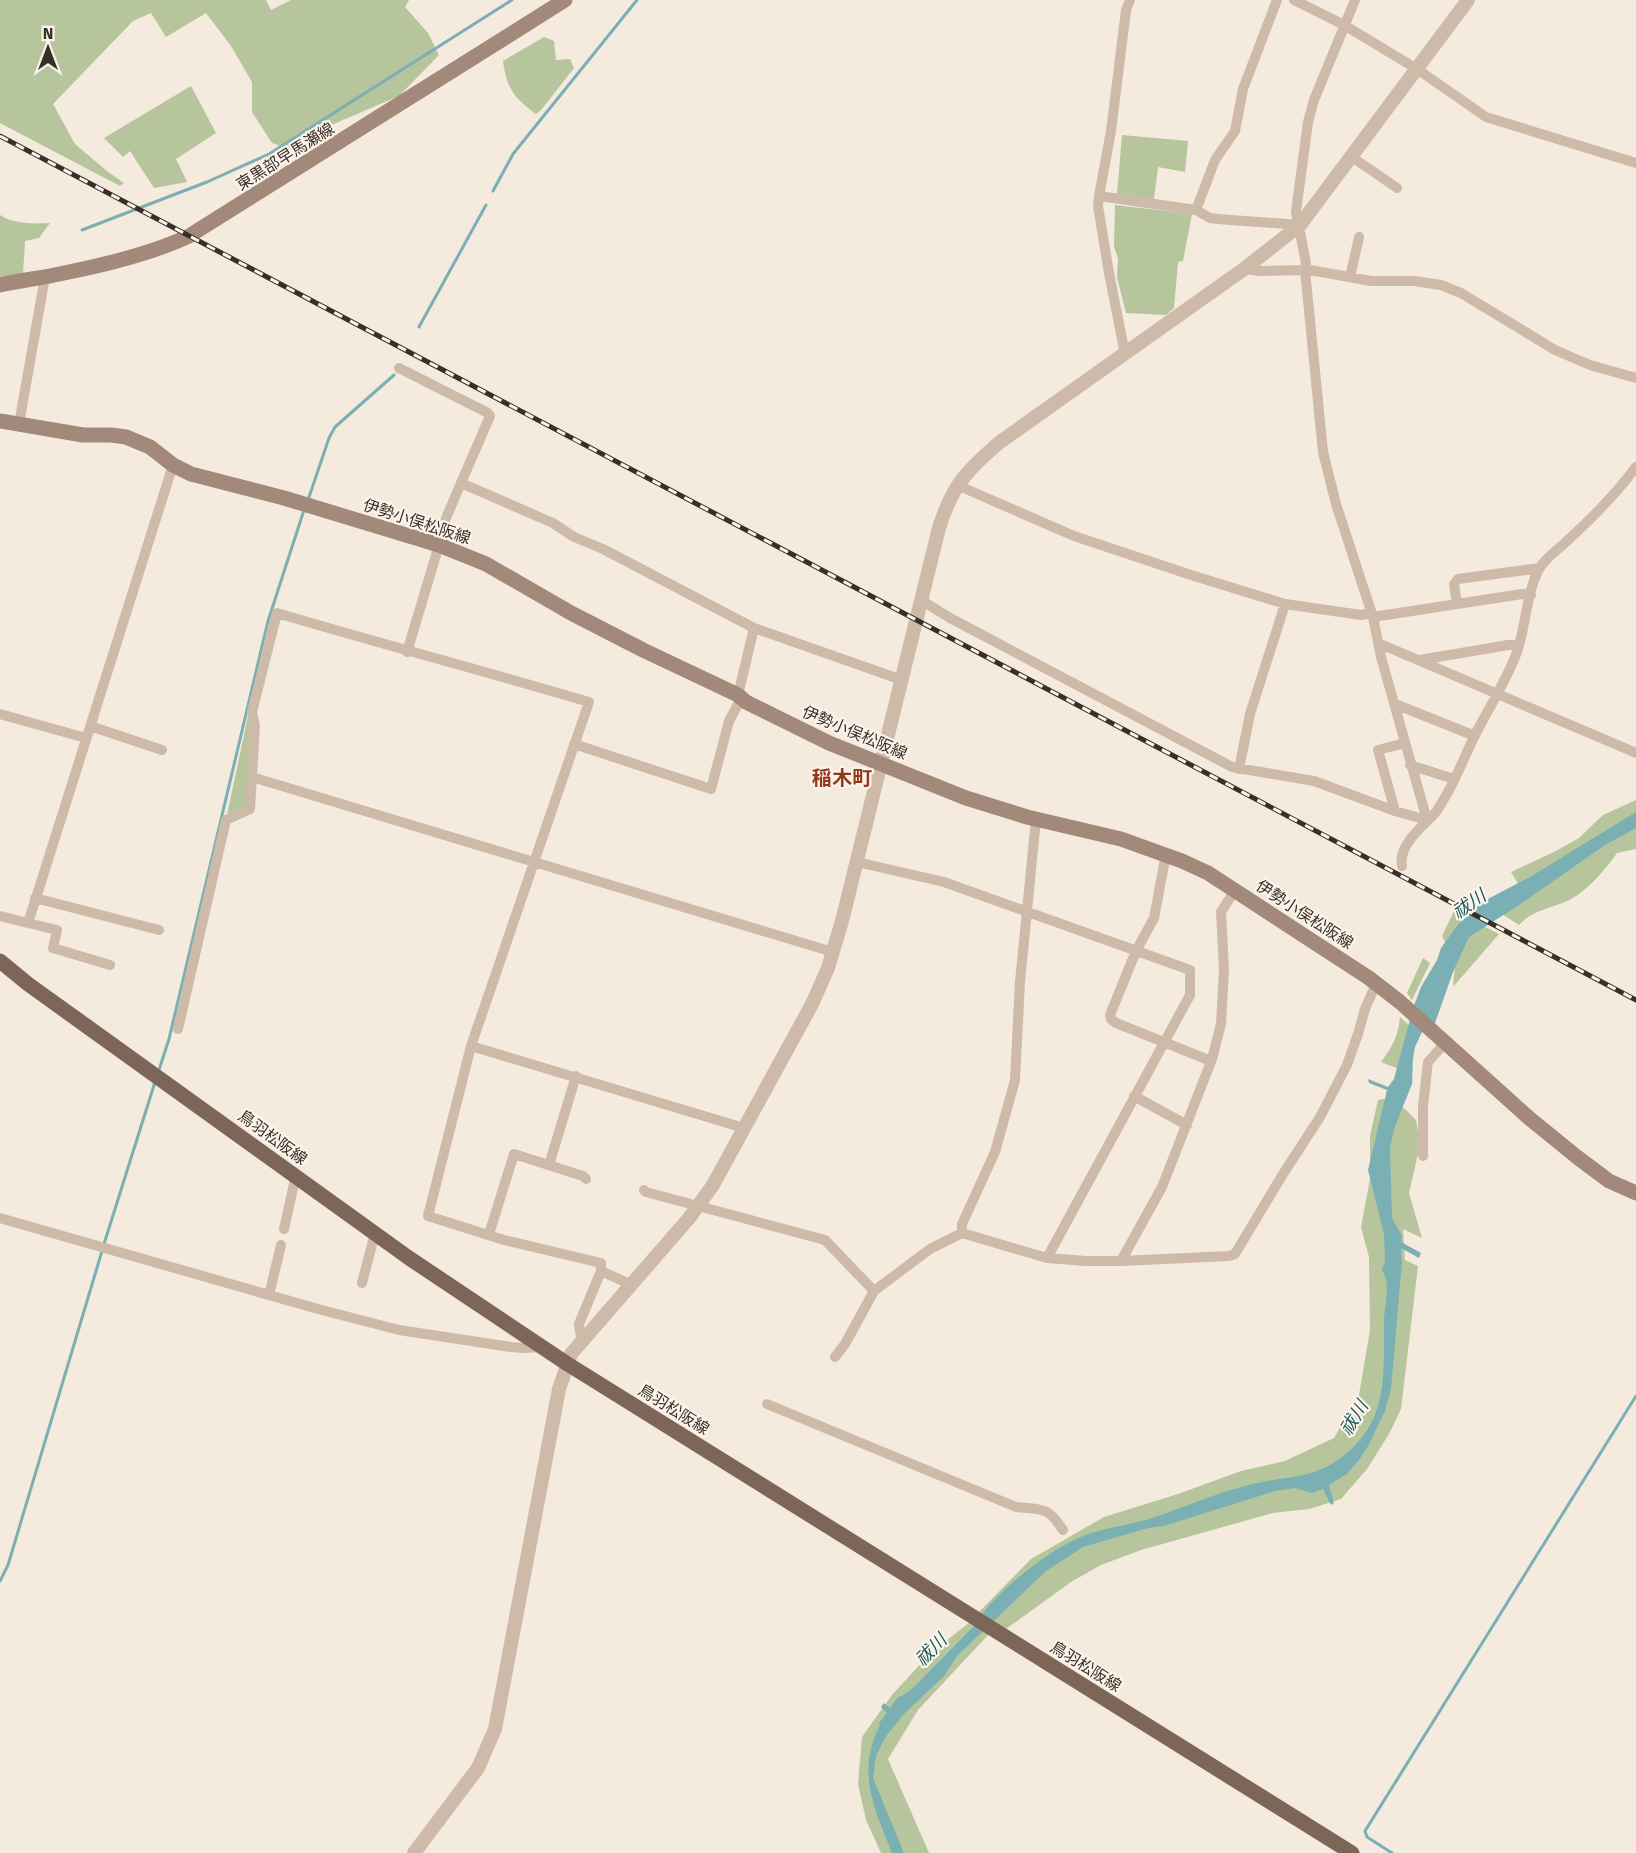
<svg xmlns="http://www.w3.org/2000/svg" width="1636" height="1853" viewBox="0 0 1636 1853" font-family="'Fira Sans','Noto Sans JP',sans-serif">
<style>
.green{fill:#b6c59c}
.water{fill:#7ab0b4}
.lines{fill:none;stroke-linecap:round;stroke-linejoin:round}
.stream{stroke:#7ab0b4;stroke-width:3}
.minor{stroke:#cebaa8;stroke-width:10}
.tertiary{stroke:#cebaa8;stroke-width:14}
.secondary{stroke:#a28979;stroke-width:15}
.primary{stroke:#7d6658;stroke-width:15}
.rail-casing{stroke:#3a2e29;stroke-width:5}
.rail{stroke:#fbf4ea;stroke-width:3;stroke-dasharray:9;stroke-linecap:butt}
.labels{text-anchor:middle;stroke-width:4.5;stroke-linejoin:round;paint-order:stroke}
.street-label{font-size:16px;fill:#3a2e29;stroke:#fbf4ea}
.water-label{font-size:18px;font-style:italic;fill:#1a595f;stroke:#fbf4ea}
.quarter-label{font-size:20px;font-weight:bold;fill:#90391b;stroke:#fbf4ea}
</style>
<rect width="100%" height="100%" fill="#f4eadd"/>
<path class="green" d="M0,0H266L271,10L291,0H409L405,7L428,33L439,55L399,96L329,126L291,150L272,143L252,112V82L231,46L206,13L166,37L151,13L133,21L53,104L75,144L108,172L124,183L120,186L0,123Z
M544,37L554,41L556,60L570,59L574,68L542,109L536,114C514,98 507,89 503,61Z
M191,86L216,133L176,159L187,182L154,188L130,151L123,157L104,138Z
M1122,135L1188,141L1185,172L1158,167L1154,199L1117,194Z
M1115,205L1192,214L1183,261L1178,262L1174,308L1166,315L1126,313L1117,277L1118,258L1114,247Z
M0,215C13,224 34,224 50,223L39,238L25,241L23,274L0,280Z
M248,716L252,727L247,807L227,815Z
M1636,800V849L1617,853C1604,871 1586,893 1565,902C1548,909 1531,911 1519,925L1502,914L1527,899L1511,872L1556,851L1579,838L1603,815Z
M1454,911L1499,934L1453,987L1455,963L1442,936Z
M1423,958L1430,963L1412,1000L1407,993Z
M1400,1017L1410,1026L1399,1069L1381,1062C1391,1049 1399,1035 1400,1017Z
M1383,1099L1405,1109L1416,1120L1420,1145L1409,1193L1422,1238L1403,1229L1405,1260L1418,1266L1401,1409L1389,1434L1367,1469L1341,1499L1309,1509L1273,1513L1141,1550L1101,1565L1071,1582L1006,1629L978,1613L1031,1559L1104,1517L1178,1494L1241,1471L1285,1461L1334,1438L1359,1395L1370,1330L1369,1257L1361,1227L1370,1179V1136L1378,1100Z
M970,1622L989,1634L918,1710L888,1759L929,1853H881L866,1820L858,1784L862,1737L892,1695L914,1671L932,1652Z"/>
<path class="water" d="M1636,812V828L1605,845L1519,905L1469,937L1453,972L1434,1026L1422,1032L1415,1047L1413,1059L1412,1084L1394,1129L1390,1148L1392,1218L1402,1236L1401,1242L1421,1253L1419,1258L1401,1248L1402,1262L1391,1389L1385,1411L1368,1446L1359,1460L1347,1474L1329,1485L1334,1503L1331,1505L1323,1489L1312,1493L1295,1488L1275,1491L1164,1526L1148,1528L1083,1547L1046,1571L957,1656L944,1676L903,1715L886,1736L876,1756L873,1778L904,1853H892C874,1808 856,1772 880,1725L879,1723L887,1713L881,1707L884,1703L890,1708L898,1697L902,1696L913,1688C933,1667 954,1647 974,1626C979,1621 982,1614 987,1608C1007,1584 1048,1552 1076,1539C1102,1527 1129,1526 1155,1517C1185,1507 1214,1494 1245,1486C1265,1480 1287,1479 1307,1474C1320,1471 1333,1464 1343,1456C1381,1427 1384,1390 1384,1346C1384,1337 1384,1328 1384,1319C1385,1303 1391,1284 1382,1270L1385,1261L1384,1234L1368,1170L1387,1090L1369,1083L1368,1079L1388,1087L1394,1079L1413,1008L1421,987L1437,960L1441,948L1457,926L1468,914L1486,900L1530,877Z"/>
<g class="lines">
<path class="stream" d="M493,191L513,154L637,0
M82,230L207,182L269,154L512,0
M419,327L486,205
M308,500L329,438L335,427L394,375
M158,1073L169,1039L268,621L304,510
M104,1244L155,1082
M0,1581L8,1565L102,1251
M1392,1853L1367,1837L1365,1831L1636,1396"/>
<path class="minor" d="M1294,0L1344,25L1417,69L1486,117L1636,163
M1355,0L1314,100L1308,122L1296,212L1306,263L1305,270L1323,452L1336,504L1373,617L1381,657L1427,820
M1352,157L1397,188
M1099,196L1196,210L1210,218L1218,219L1300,225
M1196,210L1215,160L1235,131L1243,89L1277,0
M1244,269L1260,271L1310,270L1371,281H1414L1441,285L1461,293L1555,350L1590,365L1636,378
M1350,277L1359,237
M1125,354L1109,273L1098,206L1099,196L1111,131L1126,10L1130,0
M399,368L488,413L490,416L461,483
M19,424L45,277
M957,485L1074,536L1191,575L1285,604L1361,615L1372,613
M435,544L461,483L553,523L574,537L603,549L754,628L902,680
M921,600L950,618L1232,767L1314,781L1395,811L1427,820
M1457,604L1454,584L1458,579L1540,568
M1373,617L1522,594L1531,595
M1378,643L1636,753
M407,652L439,545
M1420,660L1508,645H1519
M738,695L754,628
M1395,704L1475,736
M0,714L86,738
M90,726L162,750
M574,744L711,789L729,721L742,697
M1410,765L1454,779
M1239,769L1250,714L1285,604
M252,777L833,952
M1395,811L1378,750L1405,743
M1166,854L1154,918L1136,951L1110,1015L1111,1019L1116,1023L1211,1061
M857,862L944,882L1190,970V995L1047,1258
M1402,866C1398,845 1422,827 1434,814C1438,810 1441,804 1444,799C1456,779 1464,758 1474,737C1488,709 1506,682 1517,652C1526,626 1526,594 1539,569C1546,557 1558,550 1568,540C1592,518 1617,493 1636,467
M35,898L159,930
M0,916L28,923L173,465
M28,923L57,930L53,948L110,965
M178,1029L226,820L250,809L255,726L252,712L277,613C381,644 485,671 589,702L471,1046L428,1216L504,1240L601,1263V1271L579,1324L580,1332L583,1341
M471,1046L744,1128
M1134,1096L1187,1125
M1423,1156V1106L1428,1062L1445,1043
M549,1165L576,1076
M644,1190L646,1192L825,1240L874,1291
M0,1218L318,1309L399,1330L511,1347L524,1348L541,1347
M284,1229L296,1175
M962,1233V1224L995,1152L1015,1080L1020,982L1036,819
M489,1234L514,1154L583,1176L586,1179
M1121,1261L1162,1187L1212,1059L1221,1024L1224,970L1221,912L1235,890
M601,1271L632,1285
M362,1283L375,1233
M269,1295L281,1245
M835,1357L845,1344L874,1291L930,1249L962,1233L1047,1258L1086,1261H1121L1229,1256L1235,1254L1283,1174L1320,1117L1347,1065L1358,1034L1365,1009L1376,984
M767,1404L1016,1507C1043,1510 1047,1506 1063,1530"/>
<path class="tertiary" d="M414,1853L478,1768L495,1729L559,1389L571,1354L690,1217L713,1185L812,1004L828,968L842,921L939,528C952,486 967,470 1000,442L1244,269L1300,225L1468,0"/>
<path class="secondary" d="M0,285C21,280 43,278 64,273C104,265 153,253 189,236L565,0
M0,421L83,435H111L126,437L150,447L173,465L191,474L284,498L439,545L486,564L571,613L643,650L738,695L746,702L829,743L966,798L1027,817L1121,839L1182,861L1208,873L1369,978L1400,1002L1529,1118L1577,1157L1609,1181L1636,1193"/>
<path class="primary" d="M0,961L28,984L409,1258L566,1363L1352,1853"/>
<defs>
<path id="rail" d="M0,136L1636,1000"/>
</defs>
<use href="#rail" class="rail-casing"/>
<use href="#rail" class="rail"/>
</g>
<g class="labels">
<g class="street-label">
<text transform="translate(285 156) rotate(-32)" y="6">東黒部早馬瀬線</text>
<text transform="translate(417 521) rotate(18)" y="6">伊勢小俣松阪線</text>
<text transform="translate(855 732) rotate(23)" y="6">伊勢小俣松阪線</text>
<text transform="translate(1305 914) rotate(33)" y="6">伊勢小俣松阪線</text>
<text transform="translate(273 1137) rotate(36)" y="6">鳥羽松阪線</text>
<text transform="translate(674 1409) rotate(32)" y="6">鳥羽松阪線</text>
<text transform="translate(1086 1666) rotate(32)" y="6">鳥羽松阪線</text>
</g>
<g class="water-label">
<text transform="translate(1469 904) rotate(-35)" y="6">祓川</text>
<text transform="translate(1354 1418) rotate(-59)" y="6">祓川</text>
<text transform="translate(931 1650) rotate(-46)" y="6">祓川</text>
</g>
<g class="quarter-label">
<text x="842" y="785">稲木町</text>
</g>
</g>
<g transform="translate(48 48)" stroke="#fbf4ea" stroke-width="4.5" paint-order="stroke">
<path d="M0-4.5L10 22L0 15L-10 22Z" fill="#3a2e29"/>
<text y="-9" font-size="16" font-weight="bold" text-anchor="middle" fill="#3a2e29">N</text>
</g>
</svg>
